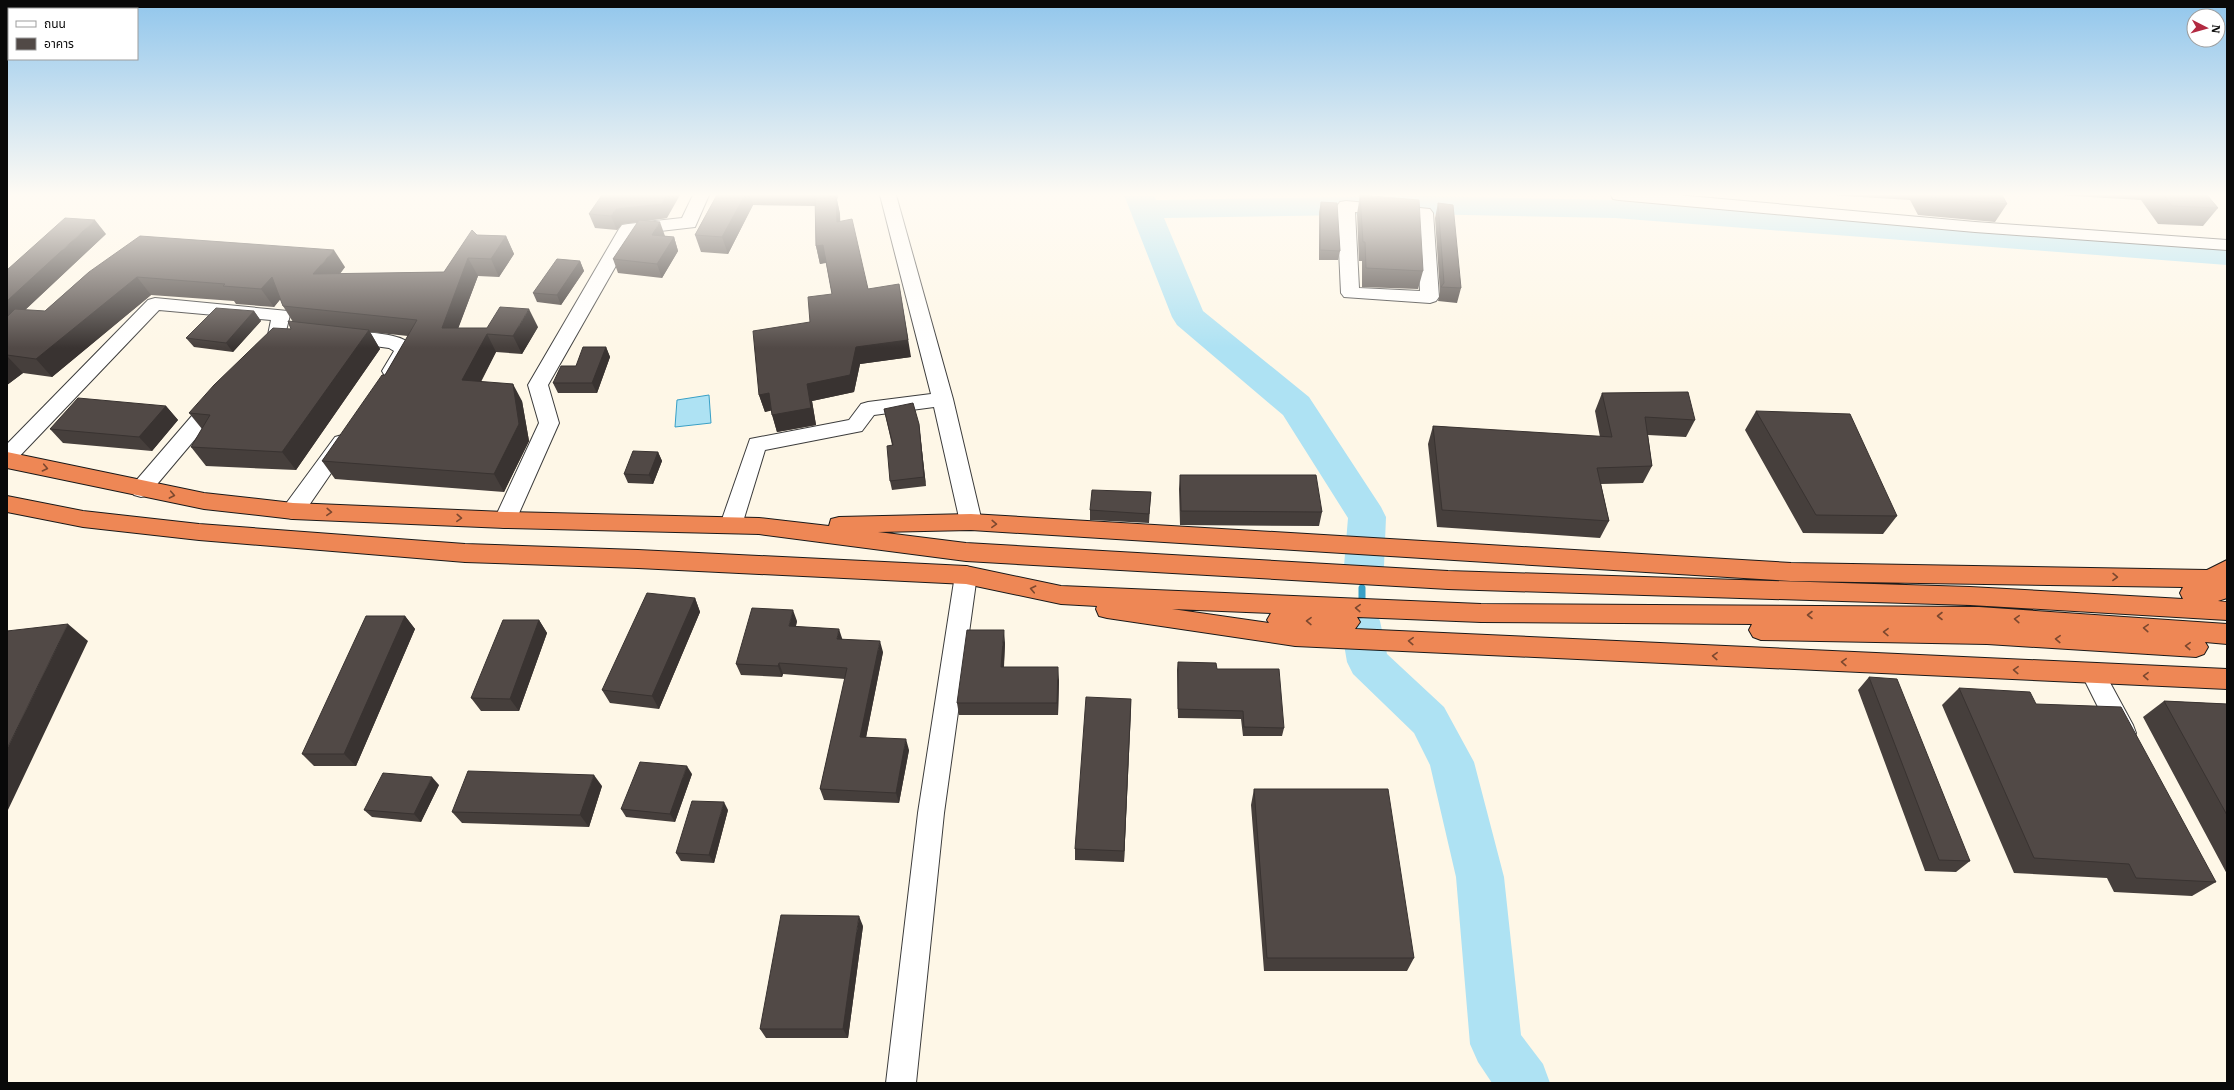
<svg xmlns="http://www.w3.org/2000/svg" width="2234" height="1090" viewBox="0 0 2234 1090" font-family="'IBM Plex Serif','Noto Sans Thai',serif">
<style>
.water{fill:#aee2f3;stroke:#39a0c6}
.lines{fill:none;stroke-linecap:round;stroke-linejoin:round}
.stream{stroke:#39a0c6;stroke-width:7}
.river{fill:#aee2f3;fill-rule:evenodd}
.minor-casing{stroke:#3c3c3c;stroke-width:2}
.highway-casing{stroke:#1a1a1a;stroke-width:2}
.minor{fill:#fff;fill-rule:evenodd}
.highway{fill:#ee8755;fill-rule:evenodd}
.wall{fill:#463f3c}
.shaded-wall{fill:#393331}
.building{fill:#514946;stroke:#393331}
.oneway{stroke:#7c482f}
</style>
<rect width="100%" height="100%" fill="#fef7e7"/>
<path class="water" d="M709,395L711,423L675,427L677,400Z"/>
<g class="lines">
<path class="stream" d="M1362,588V598"/>
<path class="river" d="M1124,195H1154L1156,200L1417,196L1615,200L2227,245V265L1615,218L1417,214L1164,218L1203,311L1309,397L1381,507L1386,517L1384,566L1378,577L1364,582L1350,577L1344,566L1348,518L1283,415L1177,325L1172,317Z
M1360,604L1374,609L1380,621L1387,654L1444,707L1474,762L1504,877L1521,1035L1543,1064L1550,1083H1492L1478,1062L1470,1044L1456,877L1430,765L1414,733L1353,674L1347,662L1340,621L1346,609Z"/>
<defs>
<path id="minor" d="M693,195H709L695,227L634,234L548,385L559,423L516,520L513,526L505,528L497,526L494,520L539,423L528,385L619,229L622,225L628,224L682,218Z
M880,195H896L953,399L982,522L979,528L971,530L963,528L960,522L934,407L874,415L862,431L765,450L742,525L739,531L731,533L723,531L720,525L750,439L849,420L861,404L868,402L931,394Z
M1611,195H1677L1975,222L2227,240V250L1975,232L1619,200L1613,199Z
M1346,201L1430,209L1433,213L1439,297L1436,301L1430,303L1344,297L1341,293L1337,206L1340,202ZM1355,212L1416,217L1420,291L1359,288Z
M155,298L288,311L290,315L284,339L277,341L270,339L268,335L271,320L159,310L14,462L7,465V444L148,300Z
M345,331C363,333 403,331 414,348C409,362 403,381 385,376L382,371L394,351L389,348L338,341L336,337L338,333Z
M216,394L223,396L226,401L223,406L148,495L141,497L134,495L130,489L134,483L209,396Z
M342,435L349,437L352,442L349,447L301,517L293,519L285,517L282,511L285,505L335,437Z
M966,566L974,569L977,575L944,813L916,1083H886L918,813L955,575L958,569Z
M2093,663L2101,666L2133,725L2136,733L2133,741L2124,744L2115,741L2081,673L2085,666Z"/>
<path id="highway" d="M7,452L204,493L293,503L505,512L759,518L829,526L831,519L839,517L971,514L1791,563L2207,570L2227,560V598L2218,601L2227,602V620L1970,605L1448,589L966,561L759,534L505,528L293,519L204,509L7,468ZM971,530L1791,581L2183,587L2180,593L2183,599L1970,587L1448,571L966,543L878,532Z
M7,496L83,511L199,524L465,544L638,550L966,566L1061,586L1481,604L1979,607L2227,624V644L2205,642L2208,647L2204,654L2196,657L1987,644L1761,640L1753,637L1749,630L1752,624L1481,622L1357,617L1360,622L1355,629L2227,669V689L1295,646L1107,618L1099,616L1096,609L1097,606L1061,604L966,584L638,568L465,562L199,540L83,527L7,512ZM1172,609L1271,613L1267,620L1269,623Z"/>
</defs>
<use href="#minor" class="minor-casing"/>
<use href="#highway" class="highway-casing"/>
<use href="#minor" class="minor"/>
<use href="#highway" class="highway"/>
</g>
<path class="wall" d="M716,195H838L837,200L840,214V221L868,289L911,357L860,364L854,392L812,401L816,425L777,432L771,410L765,412L759,395L810,322L832,294L826,263L820,264L816,246L815,206L753,205L728,254L701,252L695,235L716,196Z
M1360,195L1423,271L1418,289L1362,287V261H1359L1357,214Z
M1829,195H2002L2007,204L1995,222L1918,215L1910,200Z
M2056,195H2207L2218,208L2203,226L2158,224L2141,200Z
M1321,202L1340,251L1338,260H1319V212Z
M1438,203L1461,288L1457,303L1438,301L1440,292L1435,218Z
M589,214L667,218L645,221L665,236L674,237L678,251L662,278L618,273L613,259L638,222L622,224L617,230L595,228Z
M106,234L25,310L45,311L89,272L345,267L340,274L444,272L477,235L506,236L514,254L499,277L478,276L458,328H487L538,327L522,354L496,352L481,382L522,401L529,441L504,492L335,479L322,461L385,375L408,336L370,332L380,349L296,470L206,466L191,447L202,429L189,413L291,329L293,322L283,306L280,299L274,307L236,304L234,301L151,295L52,377L23,373L7,385V270Z
M580,261L584,271L561,305L537,302L533,293Z
M254,311L261,321L233,352L194,347L186,338Z
M606,347L610,357L597,393H558L553,383L576,366Z
M1602,393L1695,420L1686,437L1648,435L1652,466L1643,483L1601,484L1609,521L1600,538L1437,527L1428,444L1433,426L1600,437L1595,411Z
M166,406L178,420L152,451L63,443L50,429Z
M884,409L919,424L920,433L926,486L892,490L890,481L892,445Z
M1756,411L1897,516L1883,534L1803,533L1745,430Z
M658,452L662,461L653,484L628,483L624,474Z
M1180,475L1322,512L1319,526L1180,525L1179,489Z
M1151,492L1149,523L1090,520V510Z
M695,598L700,612L659,709L610,703L602,690Z
M405,616L415,629L356,766H314L302,754Z
M539,620L547,633L519,711H481L471,698Z
M797,621L796,626L842,639L883,652L866,737L909,750L899,803L824,800L820,789L845,679L783,674L782,677L741,675L736,664Z
M1005,643L1004,667L1059,680L1058,715H959L957,703Z
M1178,662L1217,669L1284,728L1282,736H1243L1241,719L1178,718L1177,670Z
M1869,677L1970,861L1956,872L1925,871L1858,690Z
M1959,688L2036,704L2216,882L2192,896L2114,892L2107,878L2014,873L1942,705Z
M1131,699L1124,862L1075,860V849Z
M2164,701L2227,704V874L2143,717Z
M692,774L675,822L626,817L621,809Z
M439,785L421,822L372,817L364,810Z
M602,786L589,827L462,823L452,812Z
M1254,789L1414,958L1407,971H1264L1251,805Z
M728,810L714,863L681,861L676,853Z
M863,926L848,1038H766L760,1029Z"/>
<path class="shaded-wall" d="M667,195H680L667,218L622,224L617,230L611,216L616,209Z
M745,195H751L753,205L728,254L722,237Z
M830,195H838L837,200L840,214L841,239L829,197Z
M95,220L106,234L7,327V301Z
M660,222L665,236L652,235Z
M506,236L514,254L499,277L491,259Z
M674,237L678,251L662,278L657,264Z
M823,245L827,262L820,264L816,246Z
M334,250L345,267L324,292L313,274Z
M468,258L478,276L452,345L442,328Z
M580,261L584,271L561,305L557,295Z
M137,277L151,295L52,377L36,359Z
M272,277L284,295L274,307L261,289Z
M899,284L911,357L860,364L854,392L812,401L816,425L777,432L772,415L807,384L856,347Z
M529,309L538,327L522,354L513,336Z
M254,311L261,321L233,352L226,343Z
M369,330L380,349L296,470L282,452Z
M487,334L496,352L472,398L462,380Z
M606,347L610,357L597,393L592,383Z
M7,356L23,373L7,385Z
M513,384L522,401L529,441L504,492L494,474Z
M769,393L774,410L765,412L759,395Z
M166,406L178,420L152,451L139,437Z
M919,424L920,433L926,486L924,477Z
M658,452L662,461L653,484L649,475Z
M695,598L700,612L659,709L652,696Z
M793,610L797,621L793,638L789,626Z
M405,616L415,629L356,766L344,754Z
M539,620L547,633L519,711L510,699Z
M68,624L88,641L7,812V749Z
M839,629L843,641L837,639Z
M1004,630L1005,643L1003,680L1001,667Z
M880,641L883,652L864,748L860,737Z
M779,663L783,674L782,677L778,666Z
M1058,667L1059,680L1058,715L1057,703Z
M1131,699V711L1124,862V851Z
M906,739L909,750L899,803L896,793Z
M687,766L692,774L675,822L670,814Z
M594,775L602,786L589,827L580,815Z
M432,777L439,785L421,822L414,814Z
M724,802L728,810L714,863L709,855Z
M859,916L863,926L848,1038L843,1029Z"/>
<path class="building" d="M602,195H667L662,204L616,209L611,216L589,214Z
M717,195H745L722,237L695,235Z
M815,195H830L829,197H836L837,222L852,219L868,289L899,284L908,340L856,347L850,375L807,384L811,408L772,415L769,393L759,395L753,331L810,322L808,297L832,294L823,245L816,246Z
M1360,195L1419,200L1423,271L1366,268L1365,242H1363Z
M1927,195H2002L2007,204L1929,197Z
M2164,195H2207L2218,208L2172,206Z
M1321,202L1337,203L1340,251L1320,250Z
M1438,203L1453,205L1461,288L1441,287L1444,283Z
M65,218L95,220L7,301V270Z
M639,220L660,222L652,235L674,237L657,264L613,259Z
M472,230L477,235L506,236L491,259L468,258L442,328H487L500,307L529,309L513,336L487,334L462,380L513,384L519,424L494,474L322,461L382,375H385L417,320L283,306L272,277L261,289L223,286L225,284L137,277L36,359L7,355V317L15,309L45,311L89,272L140,236L334,250L313,274L444,272Z
M557,259L580,261L557,295L533,293Z
M216,308L254,311L226,343L186,338Z
M288,321L369,330L282,452L191,447L210,415L189,413L214,385L273,328L291,329Z
M583,347H606L592,383H553L561,366H576Z
M1688,392L1695,420L1645,417L1652,466L1597,468L1609,521L1442,510L1433,426L1612,437L1602,393Z
M78,398L166,406L139,437L50,429Z
M913,403L919,424L924,477L890,481L887,446L893,445L884,409Z
M1756,411L1850,414L1897,516L1816,515Z
M633,451L658,452L649,475L624,474Z
M1180,475H1316L1322,512L1181,511Z
M1092,490L1151,492L1149,514L1090,510Z
M647,593L695,598L652,696L602,690Z
M752,608L793,610L789,626L839,629L837,639L880,641L860,737L906,739L896,793L820,789L847,668L779,663L778,666L736,664Z
M366,616H405L344,754H302Z
M503,620H539L510,699L471,698Z
M68,624L7,749V631Z
M967,630H1004L1001,667H1058L1057,703H957Z
M1178,662L1216,663L1217,669H1279L1284,728L1244,727L1243,711L1178,709Z
M1869,677L1897,679L1970,861L1939,860Z
M1959,688L2030,692L2036,704L2121,707L2216,882L2136,878L2129,864L2034,858Z
M1086,697L1131,699L1124,851L1075,849Z
M2164,701L2227,704V815Z
M640,762L687,766L670,814L621,809Z
M468,771L594,775L580,815L452,812Z
M383,773L432,777L414,814L364,810Z
M1254,789H1388L1414,958H1267Z
M692,801L724,802L709,855L676,853Z
M781,915L859,916L843,1029H760Z"/>
<defs><path id="oneway-chevron" d="M-2-3.5L2.5 0L-2 3.5" fill="none" stroke-width="1.6" stroke-linecap="round" stroke-linejoin="round"/></defs>
<g class="oneway">
<use href="#oneway-chevron" transform="translate(45 468) rotate(12)"/>
<use href="#oneway-chevron" transform="translate(172 495) rotate(11)"/>
<use href="#oneway-chevron" transform="translate(329 512) rotate(3)"/>
<use href="#oneway-chevron" transform="translate(459 518) rotate(3)"/>
<use href="#oneway-chevron" transform="translate(994 524) rotate(3)"/>
<use href="#oneway-chevron" transform="translate(2115 577) rotate(1)"/>
<use href="#oneway-chevron" transform="translate(1033 589) rotate(-168)"/>
<use href="#oneway-chevron" transform="translate(1358 608) rotate(-177)"/>
<use href="#oneway-chevron" transform="translate(1810 615) rotate(-180)"/>
<use href="#oneway-chevron" transform="translate(1940 616) rotate(-180)"/>
<use href="#oneway-chevron" transform="translate(2017 619) rotate(-176)"/>
<use href="#oneway-chevron" transform="translate(1309 621) rotate(-179)"/>
<use href="#oneway-chevron" transform="translate(2146 628) rotate(-176)"/>
<use href="#oneway-chevron" transform="translate(1886 632) rotate(-179)"/>
<use href="#oneway-chevron" transform="translate(2058 639) rotate(-177)"/>
<use href="#oneway-chevron" transform="translate(1411 641) rotate(-177)"/>
<use href="#oneway-chevron" transform="translate(2188 646) rotate(-177)"/>
<use href="#oneway-chevron" transform="translate(1715 656) rotate(-177)"/>
<use href="#oneway-chevron" transform="translate(1844 662) rotate(-177)"/>
<use href="#oneway-chevron" transform="translate(2016 670) rotate(-177)"/>
<use href="#oneway-chevron" transform="translate(2146 676) rotate(-178)"/>
</g>
<linearGradient id="sky" x2="0" y2="1"><stop stop-color="#91c6ec"/><stop offset="0.56" stop-color="#fffbf4"/><stop offset="1" stop-color="#fffbf4" stop-opacity="0"/></linearGradient>
<rect width="2234" height="348" fill="url(#sky)"/>
<rect width="2234" height="1090" fill="none" stroke="#090909" stroke-width="16"/>
<rect x="8" y="8" width="130" height="52" fill="#ffffff" stroke="#9d9d9d"/>
<rect x="16" y="21" width="20" height="6" fill="#ffffff" stroke="#9d9d9d"/>
<text x="44" y="28" font-size="12" fill="#090909">ถนน</text>
<rect x="16" y="38" width="20" height="12" fill="#514946" stroke="#9d9d9d"/>
<text x="44" y="48" font-size="12" fill="#090909">อาคาร</text>
<g transform="translate(2206 28) rotate(96)"><circle r="19" fill="#ffffff" stroke="#9d9d9d"/>
<path d="M0-3L7 15L0 10L-7 15Z" fill="#b22941"/>
<text y="-6" font-size="11" font-weight="bold" text-anchor="middle" fill="#090909">N</text>
</g>
</svg>
